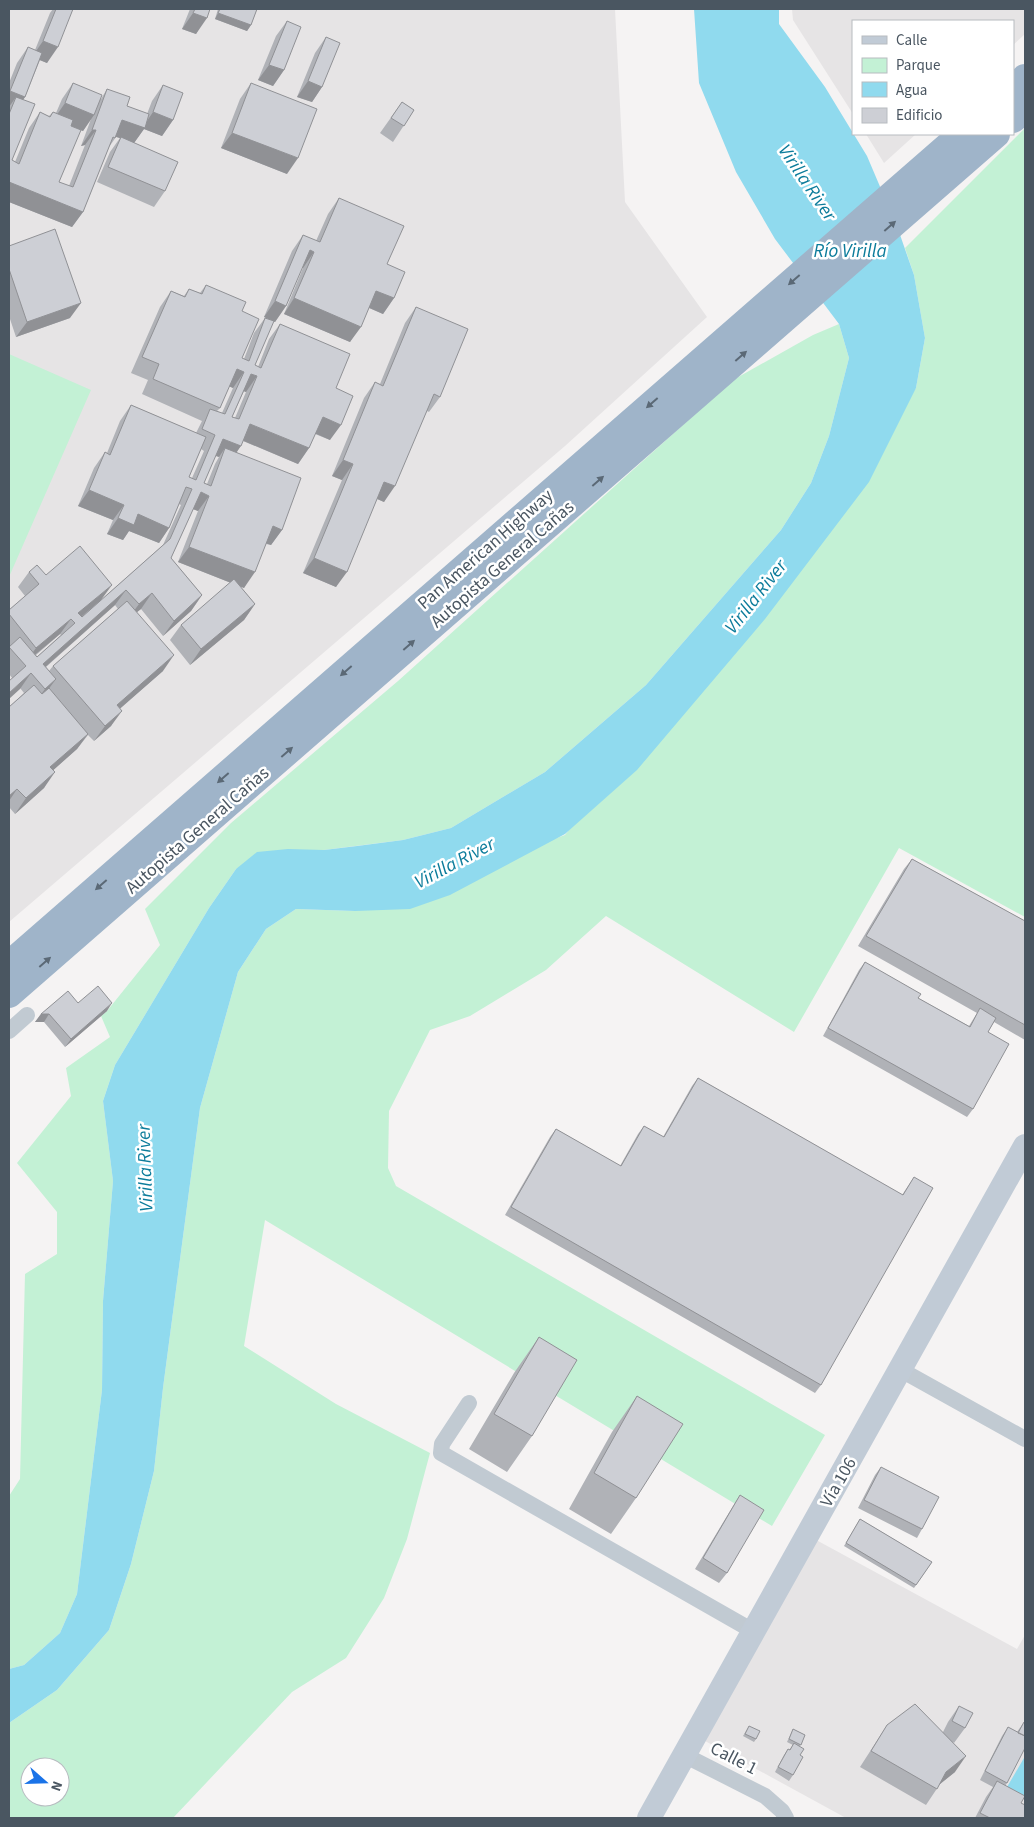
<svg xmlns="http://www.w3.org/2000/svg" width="1034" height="1827" viewBox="0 0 1034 1827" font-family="'Source Sans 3',sans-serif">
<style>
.education{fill:#e6e4e5}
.green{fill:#c3f1d5;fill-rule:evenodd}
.water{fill:#90daee}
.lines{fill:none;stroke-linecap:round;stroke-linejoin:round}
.minor{stroke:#c1cad2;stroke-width:16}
.secondary{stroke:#c1cbd6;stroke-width:24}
.trunk{stroke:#9fb4c9;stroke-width:28}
.wall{fill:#b0b2b7;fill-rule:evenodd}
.shaded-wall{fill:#909195}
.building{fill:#cdcfd5;stroke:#909195;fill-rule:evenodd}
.oneway{fill:#5b6976}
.labels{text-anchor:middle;stroke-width:5;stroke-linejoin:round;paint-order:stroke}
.street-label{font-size:18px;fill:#4a5661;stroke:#fff}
.water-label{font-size:19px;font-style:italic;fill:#0c7c9b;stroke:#fff}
</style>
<rect width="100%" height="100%" fill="#f5f3f3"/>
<path class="education" d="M9,9H615L625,202L707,317L565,446L9,922Z
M792,9H1025V34L1013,45V21H853V114L793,20Z
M866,134H916L884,163Z
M807,1535L1017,1649L1025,1635V1818H846L696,1736Z"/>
<path class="green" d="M1025,128V917L899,848L794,1032L606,916L546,970L470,1016L430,1030L389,1111L388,1168L396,1186L825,1435L772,1526L265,1220L244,1346L336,1404L430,1453L407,1539L384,1598L346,1658L292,1692L173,1818H9V1723L57,1690L109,1630L131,1564L154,1471L163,1388L200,1108L238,972L266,929L296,909L355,911L565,835L916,388L925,338L914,275L905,248ZM30,1767H60V1797H30Z
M839,324L849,358L829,436L811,483L781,530L646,685L545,772L451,828L403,840L324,850L236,869L209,908L115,1065L103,1101L113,1181L103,1301L102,1390L77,1594L60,1633L24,1665L9,1669V1496L20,1479L25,1274L57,1254V1212L17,1163L71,1096L66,1068L110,1037L101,1016L107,1011L160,945L145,909L231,823L398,681L733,380L813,335Z
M9,354L91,390L9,577Z"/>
<path class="water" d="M694,9H779V24L825,87L867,156L898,229L914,275L925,338L916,388L869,482L765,619L637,770L565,834L450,895L410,909L355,911L296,909L266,929L238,972L200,1108L163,1388L154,1471L131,1564L109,1630L57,1690L9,1723V1669L24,1665L60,1633L77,1594L102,1390L103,1301L113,1181L103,1101L115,1065L209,908L236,869L257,852L288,849L324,850L357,846L403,840L451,828L545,772L646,685L781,530L811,483L829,436L849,358L839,324L775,239L736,172L699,83Z
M1024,1758L1025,1759V1797L1007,1787Z"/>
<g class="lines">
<path class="minor" d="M9,1031L27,1015
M901,1370L1025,1439
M469,1403L442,1444L441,1453L753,1631
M684,1755L765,1796L782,1811L786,1818"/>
<path class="secondary" d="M649,1818C775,1594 901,1370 1025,1146"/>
<path class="trunk" d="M1013,89L1025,78
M1013,119L1025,108
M9,965L962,134
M9,994L996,134"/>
</g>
<path class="wall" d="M53,9H73L47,63L40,60L25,97L23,100L12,160L15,162L29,128L40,112L49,116L53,112L56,113L62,99L73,83L101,99L107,89L127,106L147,114L152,101L163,85L173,120L162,136L144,129L134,143L165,191L154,207L97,182L110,152L120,138L116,137L109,147L83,212L72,227L9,202V83L17,63L28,47L35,50L50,13ZM91,119L81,146L85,145L69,186L59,182L71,126L83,131Z
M190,9H210L196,34L182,29Z
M218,9H257L251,25L247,31L215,19Z
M287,21L284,70L273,86L258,80L276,36Z
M326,37L322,87L312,102L297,97L315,53Z
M251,83L287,174L221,148L240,99Z
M402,102L414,110L393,142L380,133Z
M339,198L387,264L394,298L383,314L369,308L350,342L284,314L303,268L302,267L286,306L275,322L273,321L255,365L258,367L269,339L280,324L336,388L330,440L315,434L309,448L298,464L243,441L237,452L282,530L271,545L266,544L244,588L240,586L255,604L244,620L190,665L170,640L181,625L231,583L178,562L198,511L193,509L171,558L202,595L191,611L163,636L141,609L137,612L163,671L120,708L111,726L94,741L88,735L77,749L53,770L44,788L15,814L9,807V707L24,693L9,674V647L10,645L9,643V610L25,596L18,587L29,572L46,575L101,600L163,545L181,505L179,504L169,528L159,543L129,531L123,540L107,534L113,520L78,506L94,468L105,452L107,453L120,421L131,405L196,433L202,421L142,394L148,380L131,373L160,307L171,291L184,296L189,289L200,293L206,285L242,311V358L244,359L254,333L265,318L269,319L264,317L292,251L303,235L316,241L328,214ZM229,386L233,388L222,413L217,411L220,408ZM244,391L246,392L235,418L232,417ZM201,449L204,451L192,478L189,477ZM215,456L219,457L215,464L207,484L204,483ZM115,605L118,609L53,666L49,671L46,667ZM60,634L61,635L37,657L36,655Z
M9,246L70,318L16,337L9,316Z
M416,307L440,397L429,412L427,411L384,502L377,499L336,587L303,573L342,480L332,476L364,398L375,382L380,384L405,323Z
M912,859L1025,921V1040L994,1022L988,1032L973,1109L967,1117L823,1036L859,970L865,962L918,998L969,1026L977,1013L858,946L904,869Z
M78,1003L107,1011L65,1047L44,1022H35L41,1014Z
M698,1078L902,1195L914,1177L821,1385L815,1393L505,1215L550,1137L556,1129L620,1166L638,1134L644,1126L663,1137L692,1086Z
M539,1337L532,1436L507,1472L469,1449L514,1373Z
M637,1396L636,1498L611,1534L569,1509L612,1432Z
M881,1467L922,1529L917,1538L858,1508L875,1475Z
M740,1495L727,1573L719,1583L695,1569L733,1506Z
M860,1519L932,1562L914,1588L844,1546Z
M959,1706L965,1728L954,1743L953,1742L955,1772L940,1784L926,1805L860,1767L887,1725L943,1732L948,1722Z
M1024,1722L1007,1783L1005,1786L1021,1803L1025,1818H975L986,1797L993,1787L980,1780L1002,1736L1008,1727L1017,1732Z
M749,1726L756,1739L754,1742L743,1736Z
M793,1729L805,1735L800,1746V1755L793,1775L789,1781L775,1772L784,1755L788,1749L789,1750L793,1745L787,1742Z"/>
<path class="shaded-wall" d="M193,13L207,18L196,34L182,29Z
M218,13L251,25L247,31L215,19Z
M43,41L58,47L47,63L32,57Z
M269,65L284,70L273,86L258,80Z
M308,81L322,87L312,102L297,97Z
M10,91L25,97L14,113L16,97L9,107V94Z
M65,103L94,115L83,131L54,119Z
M153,112L173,120L162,136L144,129L134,143L111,135L122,120L143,127Z
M92,130H96L85,145L81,146Z
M232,133L298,158L287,174L221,148Z
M9,182L83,212L72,227L9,202Z
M310,250L314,252L303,268L299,266Z
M376,291L394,298L383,314L365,306Z
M294,298L361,327L350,342L284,314Z
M275,301L286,306L275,322L264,317Z
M81,303L70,318L16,337L27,322Z
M237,369L244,372L233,388L226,385Z
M251,374L257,376L246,392L240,390Z
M323,417L341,425L330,440L312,432Z
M250,424L309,448L298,464L239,439Z
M223,439L241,446L230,461L225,448L219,457L212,454Z
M343,460L353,464L342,480L332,476Z
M384,482L395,486L384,502L373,497Z
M89,490L124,505L113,520L78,506Z
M201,492L209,496L198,511L190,508Z
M138,514L169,528L159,543L129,531L123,540L107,534L118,518Z
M273,526L282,530L271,545L262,542Z
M189,547L255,572L244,588L178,562Z
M314,558L347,572L336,587L303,573Z
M112,585L101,600L75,622L78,613Z
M126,590L115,605L34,677L43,664Z
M152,593L141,609L128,619L139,604Z
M202,595L191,611L163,636L174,621Z
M255,604L244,620L190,665L201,649Z
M71,619L60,634L25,663L36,648Z
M174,655L163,671L106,721L117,705Z
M31,673L20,689L9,699V693Z
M56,679L45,694L34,704L45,689Z
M122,711L111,726L94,741L105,726Z
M88,734L77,749L40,782L50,767Z
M55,772L44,788L15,814L26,798Z
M17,789L9,801V796Z
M112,1003L107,1011L65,1047L71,1039Z
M41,1014H49L44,1022H35Z
M966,1756L955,1772L935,1788L946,1772Z"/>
<path class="building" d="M56,9H73L58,47L43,41Z
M195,9H210L207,18L193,13Z
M220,9H257L251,25L218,13Z
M287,21L301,27L284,70L269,65Z
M326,37L340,43L322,87L308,81Z
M28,47L42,53L25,97L10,91Z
M73,83L102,95L94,115L65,103Z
M251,83L317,109L298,158L232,133Z
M163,85L183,93L173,120L153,112Z
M107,89L130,97L127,106L149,114L145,128L122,120L115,138L113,137L83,212L9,182V114L16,97L35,104L12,160L19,164L40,112L50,117L53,112L73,120L71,126L81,130L59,182L73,187L96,130H92Z
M402,102L414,110L404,126L391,118Z
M121,137L178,162L165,191L108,167Z
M339,198L404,226L387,264L405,272L394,298L376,291L361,327L294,298L314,252L310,250L286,306L275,301L303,235L320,242Z
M55,229L81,303L27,322L9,269V246Z
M206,285L246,302L242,311L259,319L242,358L249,361L265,318L274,321L255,365L261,368L280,324L350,354L336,388L353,396L341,425L323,417L309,448L250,424L241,446L223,439L204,483L211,486L225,448L301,478L282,530L273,526L255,572L189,547L209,496L201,492L171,558L202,595L174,621L152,593L139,604L126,590L43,664L56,679L45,689L31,673L9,693V681L26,666L9,647L20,637L37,657L75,623L71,619L36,648L9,614V610L39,584L29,572L37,565L46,575L80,546L112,585L78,613L82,617L170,539L192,489L186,487L169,528L138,514L134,525L118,518L124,505L89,490L105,452L110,455L131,405L206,437L189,477L196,480L215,435L202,429L210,409L225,414L244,372L237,369L220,408L153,379L159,364L142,357L171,291L185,297L189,289L202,294ZM251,374L257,376L239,419L232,417Z
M416,307L468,329L440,397L434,394L395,486L384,482L347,572L314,558L353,464L343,460L375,382L383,386Z
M234,579L255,604L201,649L181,625Z
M127,601L174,655L117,705L122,711L105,726L53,666Z
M34,685L42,694L49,688L88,734L50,767L55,772L26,798L17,789L9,796V707Z
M912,859L1025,921V1025L866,936Z
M865,962L921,994L918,998L970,1027L980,1008L996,1018L988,1032L1009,1044L973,1109L828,1028Z
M98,986L112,1003L71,1039L49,1014H41L68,991L78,1003Z
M698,1078L903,1195L914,1177L933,1188L821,1385L511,1207L556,1129L621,1166L644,1126L664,1137Z
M539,1337L577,1360L532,1436L494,1414Z
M637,1396L683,1424L636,1498L594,1473Z
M881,1467L939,1497L922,1529L864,1500Z
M740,1495L764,1510L727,1573L703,1558Z
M860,1519L932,1562L916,1585L846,1543Z
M915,1704L966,1756L946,1772L937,1789L871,1751L887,1725Z
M959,1706L973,1713L965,1728L952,1721Z
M1024,1722H1025V1736L1018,1733Z
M749,1726L760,1731L756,1739L745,1734Z
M1008,1727L1025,1736V1748L1007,1783L985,1771Z
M793,1729L805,1735L801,1745L789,1739Z
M794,1743L804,1749L800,1755L803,1757L793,1775L778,1767L788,1749L790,1750Z
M997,1781L1025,1796L1021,1803L1025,1805V1818H990L980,1813Z"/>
<defs><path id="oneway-solid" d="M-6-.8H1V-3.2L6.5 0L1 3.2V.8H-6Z" transform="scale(1.25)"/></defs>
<g class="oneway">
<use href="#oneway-solid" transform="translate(890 226) rotate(-41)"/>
<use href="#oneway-solid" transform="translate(794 280) rotate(139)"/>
<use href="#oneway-solid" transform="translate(741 356) rotate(-41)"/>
<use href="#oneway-solid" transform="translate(652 403) rotate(139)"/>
<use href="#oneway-solid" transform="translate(598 481) rotate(-41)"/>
<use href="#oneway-solid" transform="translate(409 645) rotate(-41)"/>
<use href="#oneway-solid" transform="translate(346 671) rotate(139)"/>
<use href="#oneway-solid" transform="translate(287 752) rotate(-41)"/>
<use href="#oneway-solid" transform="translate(223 778) rotate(139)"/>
<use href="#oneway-solid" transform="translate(101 885) rotate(139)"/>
<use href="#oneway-solid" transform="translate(45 962) rotate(-41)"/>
</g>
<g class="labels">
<g class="street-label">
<text transform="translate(485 549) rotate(-41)" y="6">Pan American Highway</text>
<text transform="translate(502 564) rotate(-41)" y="6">Autopista General Cañas</text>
<text transform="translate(197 830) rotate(-41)" y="6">Autopista General Cañas</text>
<text transform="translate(838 1482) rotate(-60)" y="6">Vía 106</text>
<text transform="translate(734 1758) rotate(27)" y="6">Calle 1</text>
</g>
<g class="water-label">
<text transform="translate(808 182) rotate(56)" y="7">Virilla River</text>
<text x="850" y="257">Río Virilla</text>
<text transform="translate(755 596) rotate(-52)" y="7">Virilla River</text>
<text transform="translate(454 862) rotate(-28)" y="7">Virilla River</text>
<text transform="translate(144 1168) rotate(-92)" y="7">Virilla River</text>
</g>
</g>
<rect width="1034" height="1827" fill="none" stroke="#4a5661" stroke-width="20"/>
<rect x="852" y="20" width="162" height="115" fill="#ffffff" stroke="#b7bbc0"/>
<rect x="862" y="36" width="25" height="8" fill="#c1cbd6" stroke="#b7bbc0"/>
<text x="896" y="45" font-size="15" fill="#4a5661">Calle</text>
<rect x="862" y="58" width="25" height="15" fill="#c3f1d5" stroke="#b7bbc0"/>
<text x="896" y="70" font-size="15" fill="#4a5661">Parque</text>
<rect x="862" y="82" width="25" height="15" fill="#90daee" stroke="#b7bbc0"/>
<text x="896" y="95" font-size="15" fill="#4a5661">Agua</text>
<rect x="862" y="108" width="25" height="15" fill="#cdcfd5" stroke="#b7bbc0"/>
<text x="896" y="120" font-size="15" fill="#4a5661">Edificio</text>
<g transform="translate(45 1782) rotate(110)"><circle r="24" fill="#ffffff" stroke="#b7bbc0"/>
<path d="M0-4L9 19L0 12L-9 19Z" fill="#1a73e8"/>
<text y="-8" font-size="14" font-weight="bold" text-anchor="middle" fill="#4a5661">N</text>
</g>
</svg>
